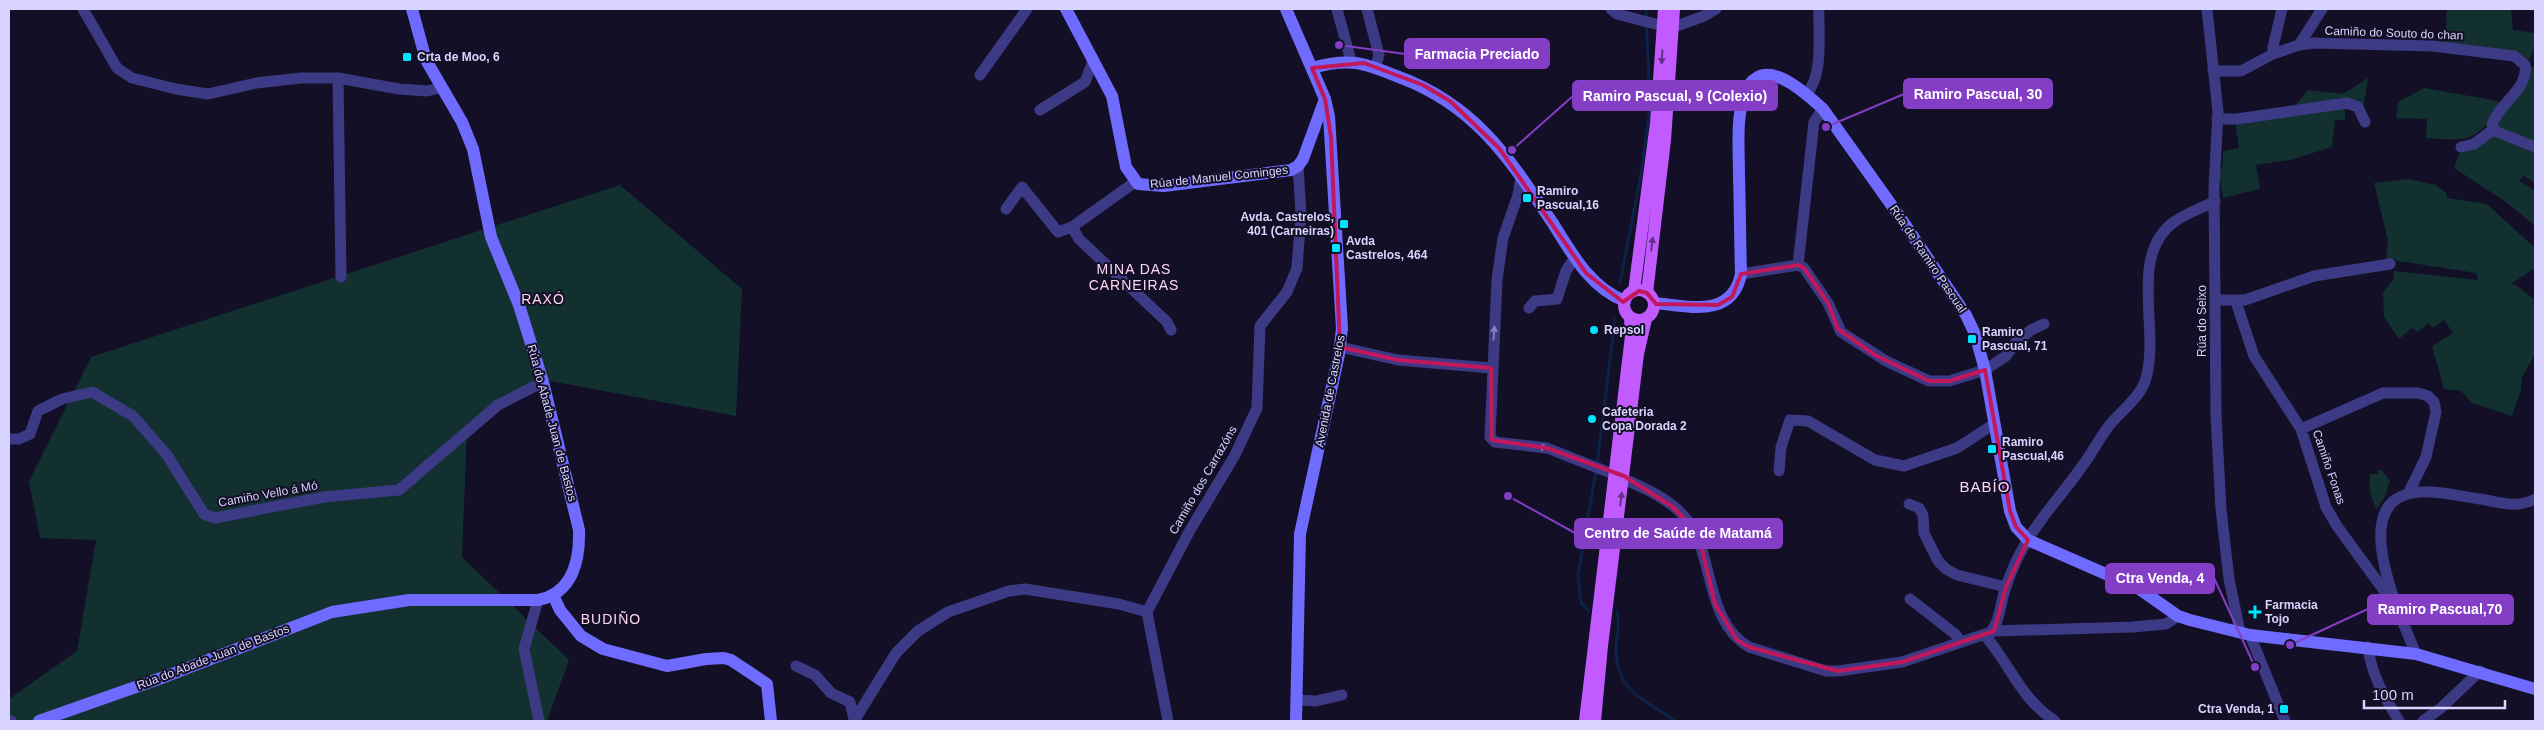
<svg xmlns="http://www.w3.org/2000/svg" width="2544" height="730" viewBox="0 0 2544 730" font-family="Arial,sans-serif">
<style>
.green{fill:#12302f}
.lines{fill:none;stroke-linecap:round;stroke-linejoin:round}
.stream{stroke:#0c2248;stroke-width:3}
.street{stroke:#3d3a85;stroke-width:11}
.secondary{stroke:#6f6bff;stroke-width:12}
.primary{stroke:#c25bff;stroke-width:12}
.oneway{fill:#623188}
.oneway2{fill:#837fbc}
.marked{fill:none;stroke:#c2185b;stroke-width:4;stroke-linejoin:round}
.poi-dot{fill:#00e5ff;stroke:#130f26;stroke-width:2}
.labels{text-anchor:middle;stroke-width:4;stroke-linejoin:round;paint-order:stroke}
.street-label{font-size:12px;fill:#d9d4ff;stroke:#130f26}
.poi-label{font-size:12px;font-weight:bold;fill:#d9d4ff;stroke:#130f26;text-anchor:start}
.neighbourhood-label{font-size:14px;letter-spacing:1px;fill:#ffd6f0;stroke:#130f26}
.quarter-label{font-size:15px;letter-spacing:1px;fill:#ffd6f0;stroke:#130f26}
.leader{fill:none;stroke:#843dc5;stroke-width:2}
.callout-dot{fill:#843dc5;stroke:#130f26;stroke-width:2}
.callout{fill:#843dc5;stroke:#843dc5;stroke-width:2}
.callout-label{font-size:14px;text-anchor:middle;font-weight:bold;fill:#fff}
</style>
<rect width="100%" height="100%" fill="#130f26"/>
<path class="green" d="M2447,9H2511L2513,30L2535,33V46L2528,62L2445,45Z
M2529,66L2535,68V145L2496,128Z
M2368,78L2364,104L2345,110V120H2335L2332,147L2290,160L2256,165L2260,189L2223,198L2218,169H2222L2223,151L2239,148L2235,121L2294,107L2308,90L2343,94Z
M2424,88L2498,101V104C2479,143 2467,141 2426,138L2427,119L2396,118L2398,102Z
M2494,132L2535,149V183L2523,176L2519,181L2535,190V226L2506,202L2454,168L2461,149Z
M2409,179L2436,185L2447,194V198L2487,204L2535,248V268L2511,284L2516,285L2535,300V354L2522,377L2521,390L2512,416L2472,403L2461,391L2444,389L2432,346L2453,333L2444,320L2433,328L2428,323L2418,332L2412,328L2399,339L2384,317L2383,293L2394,278V271L2478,280L2476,273L2386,259L2388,241L2374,183Z
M620,185L742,289L736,416L540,379L467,430L462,557L569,660L547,721H9V699L77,651L96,540L40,538L29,481L91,357Z
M2378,470H2382L2390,481L2385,496L2377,509C2370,498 2369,487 2370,474H2378Z"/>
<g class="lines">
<path class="stream" d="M1620,283L1641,174L1650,107L1646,9
M1597,464L1615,319
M1589,611L1581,603L1578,574L1596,471
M1617,612C1621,629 1615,639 1616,654C1619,695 1647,700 1675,721"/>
<path class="street" d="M83,9L117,68L132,78L176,89L208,94L256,83L301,78H338L399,89L427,91L440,88
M1337,9L1351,61
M1367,9L1379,55L1375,68
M1611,9L1617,14L1663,26
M2207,9L2218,112L2214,187L2216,415L2221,509L2229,579L2240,632
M1674,27L1704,16L1716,9
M2299,45L2322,9
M2273,54V47L2282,9
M2213,71H2241L2273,54L2299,45L2314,43L2433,46L2514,56L2525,65C2529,89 2498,104 2492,125L2495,131L2535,147
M980,75L1027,9
M338,78L341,277
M1807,94C1824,72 1818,35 1819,9
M1040,110L1085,82L1093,61
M2217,119H2237L2347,103L2358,107L2365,122
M2461,147L2474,144L2494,129
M1521,177L1518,195L1503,238L1497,280L1490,437L1495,442L1547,448L1613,474
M1006,209L1022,187L1058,232L1072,227L1135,182
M1072,227L1079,239L1167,322L1171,330
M1798,265L1804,268L1828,303L1841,332L1886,361L1929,381H1949L1985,370L2006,356L2016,342L2031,330L2044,324
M1741,274L1798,265L1814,122L1823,109
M2216,300H2245L2314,276L2390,264
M2236,302L2254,356L2301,429L2326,507L2337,526L2396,607
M1529,308L1535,301L1557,299L1566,271L1575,257
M1340,347L1398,360L1491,368
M2301,429L2383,393H2418L2428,396L2434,402L2436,412L2426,457L2408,494
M9,439H19L30,434L38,411L62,399L92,392L133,416L167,455L204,514L215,518L324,497L399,490L498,405L543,382
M1779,471L1781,447L1790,420L1808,421L1875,460L1904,466L1957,448L1994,424
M1623,479C1649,489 1680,504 1693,529C1714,567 1708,623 1749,647L1826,671H1838L1902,662L1994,631L2133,627L2166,624L2178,616
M1909,504L1919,508L1923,515L1924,533L1938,561L1946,569L1957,575L2006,587
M1910,599L1955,634L1961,642
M538,600L524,649L539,721
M2250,635L2285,721
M2368,647C2371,674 2385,698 2399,721
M2416,654C2402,619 2349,509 2408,494C2431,488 2457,496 2480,499C2500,502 2516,509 2535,499
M796,666L815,675L831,693L850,702L854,719
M1296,700L1316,701L1342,695
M9,720L11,721
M854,721L896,653L918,631L948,612L1009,591L1025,589L1119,604L1147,612
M1168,721L1147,612L1189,532L1235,455L1257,408L1260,326L1287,292L1297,268L1301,214L1298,166
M2055,721C2021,699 2012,668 1987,638C2001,618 1998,615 2004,593C2009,576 2018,556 2027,541C2043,514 2065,491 2083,465C2092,453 2099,439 2108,427C2119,413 2137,400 2144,384C2163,335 2126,257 2174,222C2186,213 2202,208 2215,201
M2423,721L2441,708L2480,671"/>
<path class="secondary" d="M1066,9L1112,96L1126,167L1138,184L1164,186L1291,170L1298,166L1303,159L1325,99
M1286,9L1325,99L1329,116L1342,328L1339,354L1300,534L1296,721
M1312,68C1350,57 1364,63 1399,77C1475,105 1509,158 1552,222C1571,252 1590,288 1625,301
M1654,303C1688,306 1732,319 1741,274C1740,241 1740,208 1739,175C1739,149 1736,120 1744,95C1746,88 1751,81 1758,77C1777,66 1810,97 1823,109L1900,217L1966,315L1975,334L1985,370L2010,511L2016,527L2028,540L2138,588L2178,616L2190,620L2250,635L2416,654L2535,689
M553,595L560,610L581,636L603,649L667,666L706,659L724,658L731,660L767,684L771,721
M39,721L167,676L332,612L409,600H538C573,593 580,560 579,530L543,382L519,305L491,237L473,149L462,122L426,60L412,9"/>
<path class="primary" d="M1624 305a15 15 0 1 1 30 0a15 15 0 1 1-30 0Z
M1634,291L1656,123L1664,9
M1647,293L1665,140L1674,9
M1585,721L1631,336L1630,317
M1595,721L1602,646L1638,354L1646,319"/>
</g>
<defs><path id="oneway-solid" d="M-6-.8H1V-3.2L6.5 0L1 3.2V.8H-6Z" transform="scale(1.25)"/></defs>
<g class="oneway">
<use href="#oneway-solid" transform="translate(1662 57) rotate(93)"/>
<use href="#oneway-solid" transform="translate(1652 244) rotate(-83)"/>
<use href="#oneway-solid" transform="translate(1621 499) rotate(-83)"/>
</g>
<g class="oneway2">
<use href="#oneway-solid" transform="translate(1494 333) rotate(-86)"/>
<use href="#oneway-solid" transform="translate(1545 448) rotate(-165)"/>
</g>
<path class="marked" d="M1364,63L1423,85L1450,101L1499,148L1586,273L1623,302L1639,291L1647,293L1656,304L1718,305L1732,297L1741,274L1798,265L1804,268L1828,303L1838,329L1875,355L1929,381H1949L1985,370L2010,511L2016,527L2028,540L2006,587L1994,631L1902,662L1838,671L1749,647L1737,640L1715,604L1701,545L1693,528L1673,507L1624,476L1547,448L1492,440L1491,368L1398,360L1340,347L1331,137L1325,99L1312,68Z"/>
<g class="poi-dot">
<rect x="402" y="52" width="10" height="10" rx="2.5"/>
<rect x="1522" y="193" width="10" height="10" rx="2.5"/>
<rect x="1339" y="219" width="10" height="10" rx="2.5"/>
<rect x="1331" y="243" width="10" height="10" rx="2.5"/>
<circle cx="1594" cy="330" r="5"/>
<rect x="1967" y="334" width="10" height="10" rx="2.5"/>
<circle cx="1592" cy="419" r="5"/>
<rect x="1987" y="444" width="10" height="10" rx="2.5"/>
<path d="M2252.5 604.5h5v5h5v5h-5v5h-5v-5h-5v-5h5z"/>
<rect x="2279" y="704" width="10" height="10" rx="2.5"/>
</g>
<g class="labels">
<g class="street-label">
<text transform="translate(2394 33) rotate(2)" y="4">Camiño do Souto do chan</text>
<text transform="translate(1219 177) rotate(-6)" y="4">Rúa de Manuel Cominges</text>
<text transform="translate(1928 259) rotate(56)" y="4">Rúa de Ramiro Pascual</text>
<text transform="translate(2202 321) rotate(-90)" y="4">Rúa do Seixo</text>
<text transform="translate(1330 391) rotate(-79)" y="4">Avenida de Castrelos</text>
<text transform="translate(552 423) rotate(75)" y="4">Rúa do Abade Juan de Bastos</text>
<text transform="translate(2329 467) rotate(71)" y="4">Camiño Fonas</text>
<text transform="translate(1203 480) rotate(-60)" y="4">Camiño dos Carrazóns</text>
<text transform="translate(268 494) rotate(-10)" y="4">Camiño Vello á Mó</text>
<text transform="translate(213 657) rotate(-21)" y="4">Rúa do Abade Juan de Bastos</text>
</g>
<g class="poi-label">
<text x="417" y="61">Crta de Moo, 6</text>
<text x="1537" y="195">Ramiro<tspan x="1537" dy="14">Pascual,16</tspan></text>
<text x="1334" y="221" text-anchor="end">Avda. Castrelos,<tspan x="1334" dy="14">401 (Carneiras)</tspan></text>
<text x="1346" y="245">Avda<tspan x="1346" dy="14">Castrelos, 464</tspan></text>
<text x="1604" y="334">Repsol</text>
<text x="1982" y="336">Ramiro<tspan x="1982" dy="14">Pascual, 71</tspan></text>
<text x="1602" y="416">Cafeteria<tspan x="1602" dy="14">Copa Dorada 2</tspan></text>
<text x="2002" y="446">Ramiro<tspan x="2002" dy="14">Pascual,46</tspan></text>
<text x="2265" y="609">Farmacia<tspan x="2265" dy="14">Tojo</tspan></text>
<text x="2274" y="713" text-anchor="end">Ctra Venda, 1</text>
</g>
<g class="neighbourhood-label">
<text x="1134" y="274">MINA DAS<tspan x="1134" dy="16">CARNEIRAS</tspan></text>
<text x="543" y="304">RAXÓ</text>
<text x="611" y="624">BUDIÑO</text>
</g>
<g class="quarter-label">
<text x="1985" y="492">BABÍO</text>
</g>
</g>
<path class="leader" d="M1339 45L1405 54M1826 127L1904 94M1512 150L1573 96M1508 496L1575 533M2255 667L2214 578M2290 645L2368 609"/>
<g class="callout-dot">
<circle cx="1339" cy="45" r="5"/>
<circle cx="1826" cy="127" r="5"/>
<circle cx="1512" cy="150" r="5"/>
<circle cx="1508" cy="496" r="5"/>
<circle cx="2255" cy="667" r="5"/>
<circle cx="2290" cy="645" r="5"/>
</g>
<g class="callout">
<rect x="1405" y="39" width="144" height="29" rx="5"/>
<rect x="1904" y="79" width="148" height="29" rx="5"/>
<rect x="1573" y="81" width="204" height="29" rx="5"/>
<rect x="1575" y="519" width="207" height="29" rx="5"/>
<rect x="2106" y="564" width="108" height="29" rx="5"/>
<rect x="2368" y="595" width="145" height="29" rx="5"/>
</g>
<g class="callout-label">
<text x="1477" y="59">Farmacia Preciado</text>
<text x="1978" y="99">Ramiro Pascual, 30</text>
<text x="1675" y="101">Ramiro Pascual, 9 (Colexio)</text>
<text x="1678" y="538">Centro de Saúde de Matamá</text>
<text x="2160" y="583">Ctra Venda, 4</text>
<text x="2440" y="614">Ramiro Pascual,70</text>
</g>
<rect width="2544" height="730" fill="none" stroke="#d9d4ff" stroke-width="20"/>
<path d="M2364 700v8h141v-8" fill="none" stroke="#d9d4ff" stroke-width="2.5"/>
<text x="2372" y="700" font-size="15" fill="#d9d4ff" stroke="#130f26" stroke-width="4" paint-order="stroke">100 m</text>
</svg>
